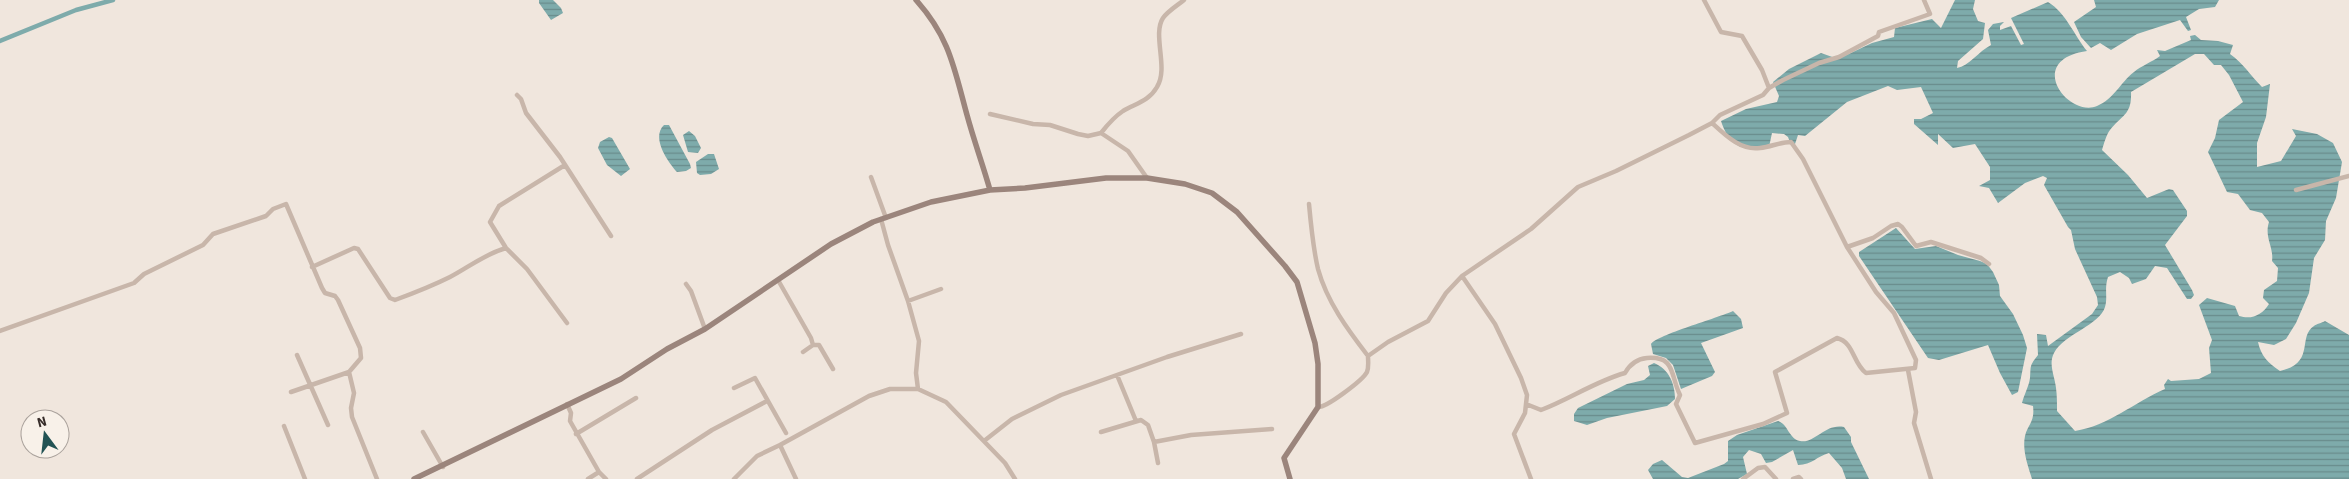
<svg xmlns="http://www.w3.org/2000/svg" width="2349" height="479" viewBox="0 0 2349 479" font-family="'Source Sans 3',sans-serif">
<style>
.water{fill:url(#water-rules);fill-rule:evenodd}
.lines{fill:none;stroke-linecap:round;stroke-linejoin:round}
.canal{stroke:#7eabab;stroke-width:4.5}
.street{stroke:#c8b6aa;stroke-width:4.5}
.secondary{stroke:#9b857c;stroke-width:5.5}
</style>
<defs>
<pattern id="water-rules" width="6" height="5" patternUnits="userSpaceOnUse" patternTransform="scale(1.25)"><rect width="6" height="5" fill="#7eabab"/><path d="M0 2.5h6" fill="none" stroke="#688b8b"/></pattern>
</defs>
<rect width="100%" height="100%" fill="#f0e6dd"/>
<path class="water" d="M539,0H553L561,8L563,13L551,20L539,3Z
M1955,0H1975L1973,9L1978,21L1985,23L1983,39L1958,61L1957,68C1969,66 1979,51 1991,45L1988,30L1993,24L2004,22L2000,26V30L2011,26L2021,45L2024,44L2011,18L2048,2C2066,13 2074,35 2087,51C2024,60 2068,118 2097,106C2114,99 2120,83 2134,72C2141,66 2152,62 2160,56L2157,50L2165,51L2191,40L2190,36L2195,35L2201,40L2218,41L2233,45L2230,54C2244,64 2250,75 2262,87L2270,84L2266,117L2257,143V167L2281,161L2296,136L2292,129L2317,134L2333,143L2342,162L2336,198L2326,221L2325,240L2314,258L2309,293L2296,323L2286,339L2274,345L2258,342C2261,356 2268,363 2280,371C2316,363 2297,337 2314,326C2316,324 2322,323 2325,321L2349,335V479H2032C2028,466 2022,450 2025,436C2028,424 2035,422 2033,406L2022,403C2024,395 2029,386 2030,378C2031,366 2029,366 2038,355L2037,334L2046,335L2048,346L2092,314L2098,305L2097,297L2075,249L2071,230L2068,227L2044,185L2047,178L2043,176L2025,183L1998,203L1989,188L1979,186L1990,180V167L1975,144L1953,148L1938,134V145L1914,124V119H1921L1933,113L1921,87L1897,90L1888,86L1847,102L1805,136L1798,135L1795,144L1791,145L1788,137L1784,134L1772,133L1769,147C1743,153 1729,146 1721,121L1746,109L1777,102L1779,96L1773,82L1789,69L1821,53L1838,59L1872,43L1894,37L1895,28L1932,19L1941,28ZM2195,54H2204L2214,65H2221L2229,75L2243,102L2219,120L2215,138L2208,152L2227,192L2238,194L2250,210L2262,213L2269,222C2264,237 2274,247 2272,261L2278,268L2277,281L2264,290L2263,298L2269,304C2262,315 2252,320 2239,316L2235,306L2207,298L2199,305L2212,340L2209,348L2211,373L2199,379L2171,381L2168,379L2164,385L2165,389C2135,402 2108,426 2075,431L2057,411C2057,403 2057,395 2056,388C2055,377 2048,364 2054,353C2064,334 2100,325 2105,307C2108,297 2104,289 2108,277L2120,272L2129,278L2132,284L2146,279L2155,266L2167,268L2187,299H2191L2194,295L2192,290L2165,245L2187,216V211L2173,190L2169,189L2147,198L2128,175L2102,150C2104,144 2106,135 2110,130C2122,115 2132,115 2131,92Z
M2094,0H2219L2215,7L2199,9L2186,17L2191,30L2188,31L2180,20L2137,34L2111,50L2100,43L2091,48L2081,37L2074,22L2096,7Z
M664,125H669L690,164L691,168L686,171L677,172C667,161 651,137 664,125Z
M689,131L695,136L701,148L698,153L688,152L683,135Z
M609,137L612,138L630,169L621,176L607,165L598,148L600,142Z
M708,154H714L719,169L711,174L700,175L697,173L696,162Z
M1896,228L1915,249L1936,246L1958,255L1980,261L1987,264L1993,272L1999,285L2000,296L2013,314L2023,335L2027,348L2018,392L2012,395L2000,373L1988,345L1939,360L1928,358L1859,256V252Z
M1733,311L1741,319L1743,328L1701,343L1715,372L1712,376L1681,389L1673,365L1666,358L1653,354L1651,344C1657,335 1718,318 1733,311Z
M1654,363C1669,369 1675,384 1675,399L1667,406L1607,418L1587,425L1574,421V414L1578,408L1627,384L1644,380L1650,375L1648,366Z
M1778,421C1788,424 1789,439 1800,441C1815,444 1825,423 1844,427L1851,437V442L1869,479H1846L1842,468L1829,453C1817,456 1812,465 1798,465L1793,450L1772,462L1766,463L1761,454L1749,450L1743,457L1747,474L1738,479H1653L1648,470L1653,464L1662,460L1682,477L1688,478L1724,464L1728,461V441L1737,435Z"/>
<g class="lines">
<path class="canal" d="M0,41L76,10L113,0"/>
<path class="street" d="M1704,0L1721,32L1742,36L1762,70L1769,88
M517,95L521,99L526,113L560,157L611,236
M990,114L1033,124L1050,125L1078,134L1088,136L1101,133L1128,151L1147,178
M1712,123C1725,135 1741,151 1760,148C1771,147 1780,142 1791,142L1803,159L1847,247L1873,238L1891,226L1898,224L1902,227L1916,246L1931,242L1981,258L1989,264
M1101,133C1108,124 1114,117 1123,111C1137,103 1149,101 1157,87C1169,68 1152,35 1163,18C1168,11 1178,5 1184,0
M565,165L499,206L490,222L506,248L527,269L567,323
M871,177L886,218
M2296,190L2349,176
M1309,204C1311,226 1313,248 1318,269C1327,302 1348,330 1368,356
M881,219L888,245L908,301L941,289
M312,267L354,248L358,249L390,298L395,300C414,293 432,286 450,277C469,267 485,254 506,248
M778,280L811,338L813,345L803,352
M686,284L691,291L705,329
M908,301L919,341L916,373L918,389L946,402L1005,463L1015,479
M0,331L134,283L144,274L203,245L213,234L266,216L273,209L286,204L322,288L325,293L335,296L338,300L360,348L361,358L349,372L354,393L351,408L352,417L377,479
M813,345H819L833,369
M297,355L328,425
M1908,370L1916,412L1914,423L1931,479
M1117,375L1136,421
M734,388L755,378L786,433
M291,392L349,372
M567,404L571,413L570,421L599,472L606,479
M1526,404L1541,410C1570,399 1596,381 1625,373C1630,364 1637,359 1647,358C1676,356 1670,375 1680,395L1676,404L1695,443L1763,424L1787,413L1775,372L1837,338C1854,342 1853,364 1866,373L1915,368L1916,360L1894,313L1876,292L1847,247
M1318,407C1326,408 1363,380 1367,372C1369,367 1368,361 1368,356L1388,342L1428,321L1446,293L1462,276
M284,426L305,479
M423,432L443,467
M1101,432L1141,420L1148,425L1154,442L1191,435L1272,429
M576,434L636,398
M984,441L1012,419L1061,395L1167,357L1241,334
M1154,442L1158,463
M780,445L869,396L890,389H918
M588,479L599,472
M637,479L712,430L767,401
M734,479L757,456L780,445L796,479
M1531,479L1514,434L1525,413L1527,395L1521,378L1495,324L1462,276L1531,229L1578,187L1616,171L1689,135L1712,123L1720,115L1763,95L1769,88L1783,80L1819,63L1839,57L1878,36L1879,32L1930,14L1924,0
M1743,479L1758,468L1765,467L1776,479
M1793,479L1799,477L1801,479"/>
<path class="secondary" d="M916,0C950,38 954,68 967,115C974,141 983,165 990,190
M414,479L621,379L667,349L705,329L831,244L873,222L931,202L990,190L1025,188L1106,178H1147L1185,184L1212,193L1237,212L1285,266L1297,282L1315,343L1318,364V407L1284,458L1290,479"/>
</g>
<g transform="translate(45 434) rotate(345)"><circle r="24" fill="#f8f1e9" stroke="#aaa29c"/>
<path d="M0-4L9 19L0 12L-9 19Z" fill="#225354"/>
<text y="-8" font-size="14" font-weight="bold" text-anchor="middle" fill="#362c29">N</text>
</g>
</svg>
